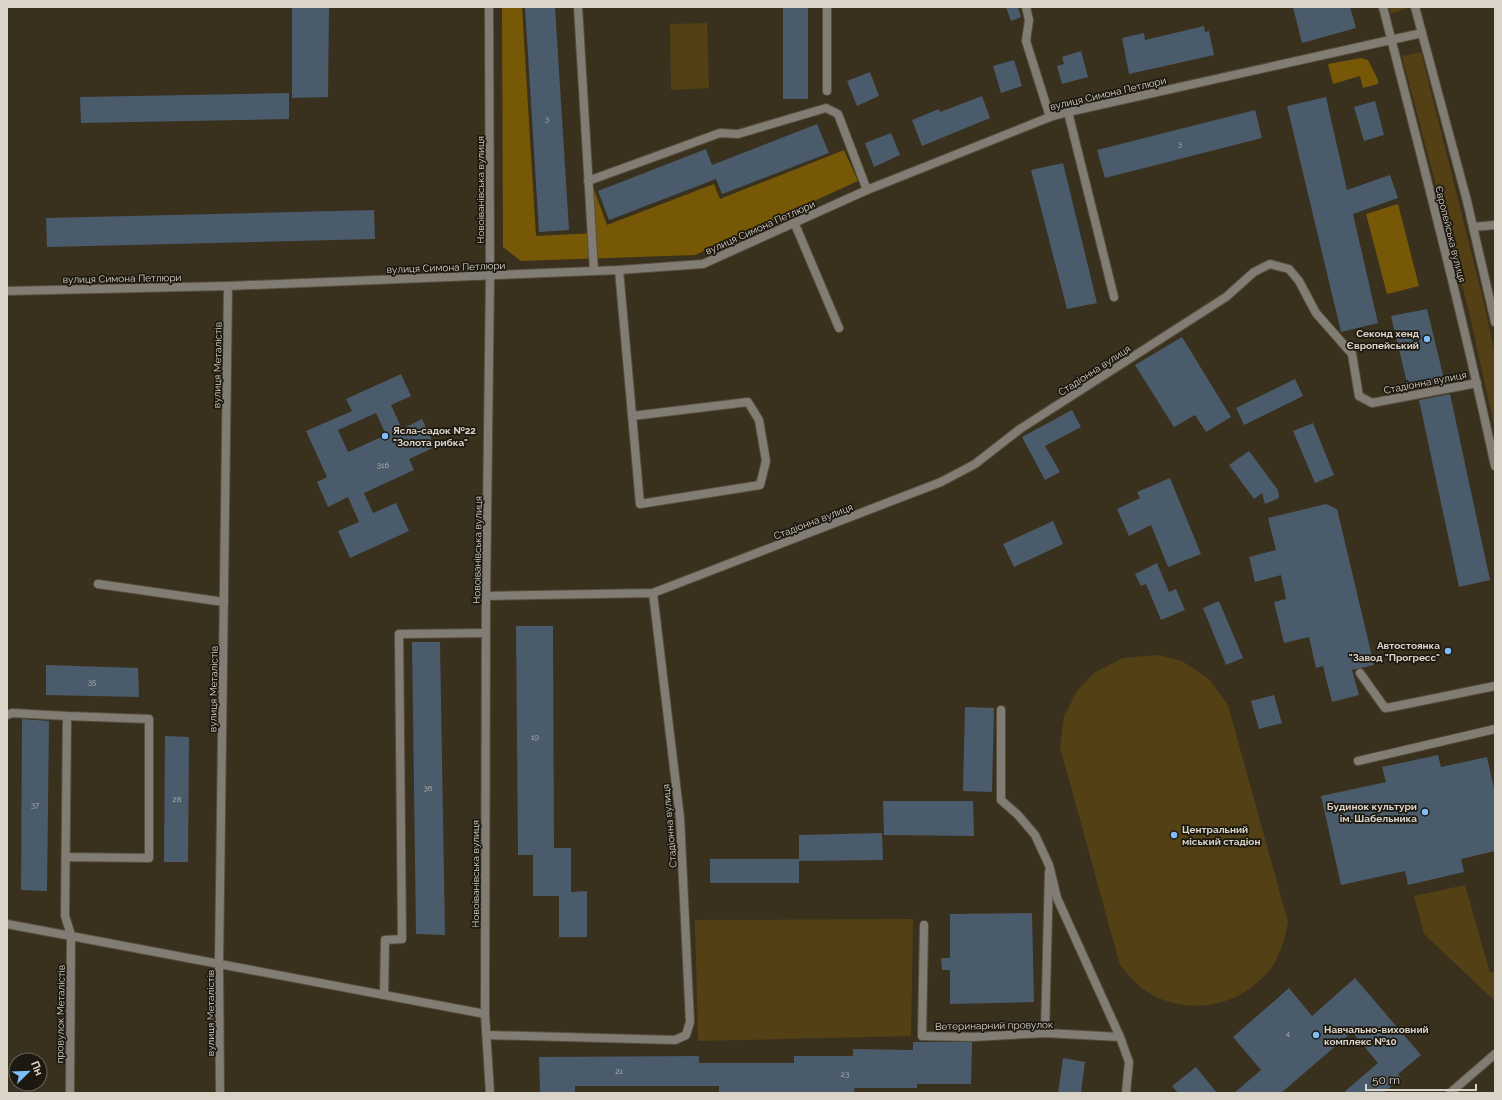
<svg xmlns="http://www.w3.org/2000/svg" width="1502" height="1100" viewBox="0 0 1502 1100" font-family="Raleway,sans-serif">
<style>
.green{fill:#544015}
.forest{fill:#775806}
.building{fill:#4a5b6b;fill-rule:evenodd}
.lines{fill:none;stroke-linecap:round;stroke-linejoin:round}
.service-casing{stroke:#574e3d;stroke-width:10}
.minor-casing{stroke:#574e3d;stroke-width:10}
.tertiary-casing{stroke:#574e3d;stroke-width:10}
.service{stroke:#827d74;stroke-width:8}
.minor{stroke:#827d74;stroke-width:8}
.tertiary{stroke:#827d74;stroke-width:8}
.poi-dot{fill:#7fbdf9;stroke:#1d1911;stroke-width:1.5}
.labels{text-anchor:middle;stroke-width:3.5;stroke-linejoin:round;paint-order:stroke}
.number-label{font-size:8px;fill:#b6b6b2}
.street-label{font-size:10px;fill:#dad4c9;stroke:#1d1911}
.poi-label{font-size:10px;font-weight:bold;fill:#dad4c9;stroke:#1d1911;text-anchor:end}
</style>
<rect width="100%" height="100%" fill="#3a301e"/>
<path class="green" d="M1389,7H1408V8L1391,14Z
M707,23L709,88L671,90L670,24Z
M1421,52L1484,303L1495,355V429L1468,308L1402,56Z
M1157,655L1182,661L1209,679L1228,705L1288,922C1285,939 1281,952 1272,967C1269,972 1264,976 1260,980C1232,1008 1190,1012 1156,997C1141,990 1130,977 1120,965L1060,747L1064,717L1077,691L1094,673L1123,658Z
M1465,885L1490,973L1495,971V1001L1424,934L1414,896Z
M913,919L911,1036L698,1041L695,920Z"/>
<path class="forest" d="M502,7H522L536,236L595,233L593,187L607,225L714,184L720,199L844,150L858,181L695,255L521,261L503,247Z
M1361,58L1368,60L1378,80V84L1363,88L1360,76L1333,84L1328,64Z
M1398,204L1419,286L1387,294L1366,214Z"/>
<path class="building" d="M292,7H329L328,97L292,98Z
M525,7H555L569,230L539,232Z
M783,7H808V99H783Z
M1006,7H1018L1021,17L1011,21Z
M1293,7H1350L1356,28L1302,43Z
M1204,26L1205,32L1209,31L1214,55L1129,74L1122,38L1144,33L1145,40Z
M1081,51L1088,77L1062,84L1057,66L1064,64L1062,57Z
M1014,60L1022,86L1001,93L993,66Z
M870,72L879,96L857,106L847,81Z
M289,93V119L81,123L80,97Z
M982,96L990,118L922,146L912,120L939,109L940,112Z
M1326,97L1347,190L1390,175L1398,198L1353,214L1378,323L1341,332L1287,106Z
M1375,101L1384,135L1364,141L1354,107Z
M1255,110L1262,138L1105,178L1097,150Z
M817,124L829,153L722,194L716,179L609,220L598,191L706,149L712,165Z
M891,133L900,155L874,167L865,143Z
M1063,163L1097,303L1067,309L1031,170Z
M374,210L375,239L47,247L46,218Z
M1427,309L1445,383L1416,389L1415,382L1407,383L1391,316Z
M1182,337L1231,417L1206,432L1195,415L1174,427L1135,365Z
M401,374L411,396L391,405L402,429L422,419L435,447L409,459L414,470L364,493L373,513L396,503L409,531L350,558L338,531L359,522L348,497L328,507L317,482L327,477L306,431L352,411L346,399ZM376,413L386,435L348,452L338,430Z
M1295,379L1303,396L1244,425L1236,408Z
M1450,394L1490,580L1459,587L1419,400Z
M1072,410L1081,427L1045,446L1060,472L1045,480L1022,437Z
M1313,423L1334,475L1315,483L1293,431Z
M1249,451L1278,490L1279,498L1265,504L1262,493L1254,499L1229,465Z
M1170,478L1201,554L1168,567L1151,525L1129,536L1117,509L1140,498L1137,492Z
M1326,504L1337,509L1374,665L1352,670L1359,695L1332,702L1323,666L1316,668L1309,637L1284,643L1274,602L1286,599L1281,575L1255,582L1249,557L1276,550L1268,518Z
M1053,521L1063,544L1014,567L1003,544Z
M1157,563L1169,592L1176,589L1185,610L1161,620L1146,584L1141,586L1135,574Z
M1219,601L1243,658L1226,665L1203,608Z
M516,626H553L554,848H571V892L587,891V937H559V896H533V855H518Z
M412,642H440L445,935L416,934Z
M46,665L138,668L139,697L46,695Z
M1274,695L1282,723L1259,729L1251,701Z
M965,707L994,708L992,792L963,791Z
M22,719L49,721L47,891L21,890Z
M165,736L189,737L188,862H164Z
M1438,755L1441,767L1487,757L1495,793V851L1461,859L1464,872L1408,885L1405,871L1341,885L1321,796L1386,782L1382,767Z
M883,801H973L974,836L884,835Z
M882,833L883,860L799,861V835Z
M710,859H799V883H710Z
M1032,913L1034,1002L950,1004V970H942L941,958H950V914Z
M1355,978L1421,1055L1398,1074L1401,1078L1383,1093H1343L1378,1063L1352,1032L1281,1093H1234L1261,1070L1233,1037L1289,988L1312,1016Z
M913,1042H972L971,1084H917V1088H854L855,1093H719V1086H575V1093H540L539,1057L699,1056V1063H794V1056H853V1049L913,1050Z
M1063,1058L1085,1062L1081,1093H1058Z
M1196,1067L1217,1093H1178L1172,1086Z"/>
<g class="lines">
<defs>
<path id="service" d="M578,7L594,271
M827,7V91
M1026,7L1029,20L1026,41L1050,117
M1068,112L1114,297
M588,181L720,133L738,134L826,108L838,114L867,190
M794,222L839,328
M1473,227L1495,225
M619,270L640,504L760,485L766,461L759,420L748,402L632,416
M98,584L224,602
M1360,673L1385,708L1392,707L1495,686
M7,715L12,713L67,716
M1358,761L1495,729
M66,857L149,858V719L67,716L65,916L71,935
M384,995L385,940L402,939L399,634L486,633
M1045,1033L1049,872"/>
<path id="minor" d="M489,7L490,275L486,596L485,1014L490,1093
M7,291L228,286L619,270L703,264L867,190L1050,117L1068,112L1422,33
M486,596L653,593
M1001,710V800L1018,815L1035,835L1049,865L1057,898L1120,1037
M7,924L485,1014
M924,925L922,1036L973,1037L1045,1033L1120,1037L1129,1062L1126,1093
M486,1035L675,1040L686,1035L690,1022L680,818L653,593L941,482L975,464L1020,429L1226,297L1254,272L1270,264L1289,269L1299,281L1316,313L1352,354L1359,396L1372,403L1477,383
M70,1093L71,935
M220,1093L219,963L228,286"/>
<path id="tertiary" d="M1383,7C1422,160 1462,312 1495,466
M1415,7L1467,201L1495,322
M1450,1093L1495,1054"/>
</defs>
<use href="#service" class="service-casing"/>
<use href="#minor" class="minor-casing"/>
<use href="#tertiary" class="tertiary-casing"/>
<use href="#service" class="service"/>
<use href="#minor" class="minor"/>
<use href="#tertiary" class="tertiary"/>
</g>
<g class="poi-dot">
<circle cx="1427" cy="339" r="4"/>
<circle cx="385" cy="436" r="4"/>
<circle cx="1448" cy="651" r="4"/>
<circle cx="1425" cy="812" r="4"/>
<circle cx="1174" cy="835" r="4"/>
<circle cx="1316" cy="1035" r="4"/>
</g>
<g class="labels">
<g class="number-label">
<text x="547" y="122">3</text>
<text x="1180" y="147">3</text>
<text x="383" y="468">31б</text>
<text x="92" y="685">35</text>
<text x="535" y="740">19</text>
<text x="428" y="791">36</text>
<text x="177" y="802">28</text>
<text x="35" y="808">37</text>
<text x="1288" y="1036">4</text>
<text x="619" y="1074">21</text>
<text x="845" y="1077">23</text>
</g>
<g class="street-label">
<text transform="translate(1108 93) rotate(-13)" y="4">вулиця Симона Петлюри</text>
<text transform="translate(480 190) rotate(-90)" y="4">Новоіванівська вулиця</text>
<text transform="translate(760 227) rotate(-24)" y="4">вулиця Симона Петлюри</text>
<text transform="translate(1451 234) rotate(76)" y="4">Європейська вулиця</text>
<text transform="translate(446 267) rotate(-2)" y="4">вулиця Симона Петлюри</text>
<text transform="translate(122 278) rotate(-1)" y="4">вулиця Симона Петлюри</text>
<text transform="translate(217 365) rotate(-89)" y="4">вулиця Металістів</text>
<text transform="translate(1094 370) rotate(-33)" y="4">Стадіонна вулиця</text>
<text transform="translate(1425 382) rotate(-11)" y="4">Стадіонна вулиця</text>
<text transform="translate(813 521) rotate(-21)" y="4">Стадіонна вулиця</text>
<text transform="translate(477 550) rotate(-89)" y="4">Новоіванівська вулиця</text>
<text transform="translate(213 689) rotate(-89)" y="4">вулиця Металістів</text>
<text transform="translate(669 826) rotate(-95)" y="4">Стадіонна вулиця</text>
<text transform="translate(475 874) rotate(-90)" y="4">Новоіванівська вулиця</text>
<text transform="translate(210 1013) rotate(-90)" y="4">вулиця Металістів</text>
<text transform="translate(60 1014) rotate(-89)" y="4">провулок Металістів</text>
<text transform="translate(994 1025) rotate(-1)" y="4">Ветеринарний провулок</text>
</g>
<g class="poi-label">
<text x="1419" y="337">Секонд хенд<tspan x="1419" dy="12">Європейський</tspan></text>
<text x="393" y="434" text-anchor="start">Ясла-садок №22<tspan x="393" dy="12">"Золота рибка"</tspan></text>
<text x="1440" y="649">Автостоянка<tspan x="1440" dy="12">"Завод "Прогресс"</tspan></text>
<text x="1417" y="810">Будинок культури<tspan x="1417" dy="12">ім. Шабельника</tspan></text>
<text x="1182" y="833" text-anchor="start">Центральний<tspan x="1182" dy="12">міський стадіон</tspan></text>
<text x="1324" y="1033" text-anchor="start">Навчально-виховний<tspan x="1324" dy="12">комплекс №10</tspan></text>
</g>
</g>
<rect width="1502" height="1100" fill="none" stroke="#dad4c9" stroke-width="16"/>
<g transform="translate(28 1072) rotate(67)"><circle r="19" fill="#1d1911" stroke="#69645b"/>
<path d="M0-3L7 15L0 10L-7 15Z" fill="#7fbdf9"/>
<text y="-6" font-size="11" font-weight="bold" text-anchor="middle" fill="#dad4c9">Пн</text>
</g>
<path d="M1366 1084v6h110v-6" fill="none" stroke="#dad4c9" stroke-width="2"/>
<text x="1372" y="1084" font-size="12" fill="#dad4c9" stroke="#1d1911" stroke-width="3" paint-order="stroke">50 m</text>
</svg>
